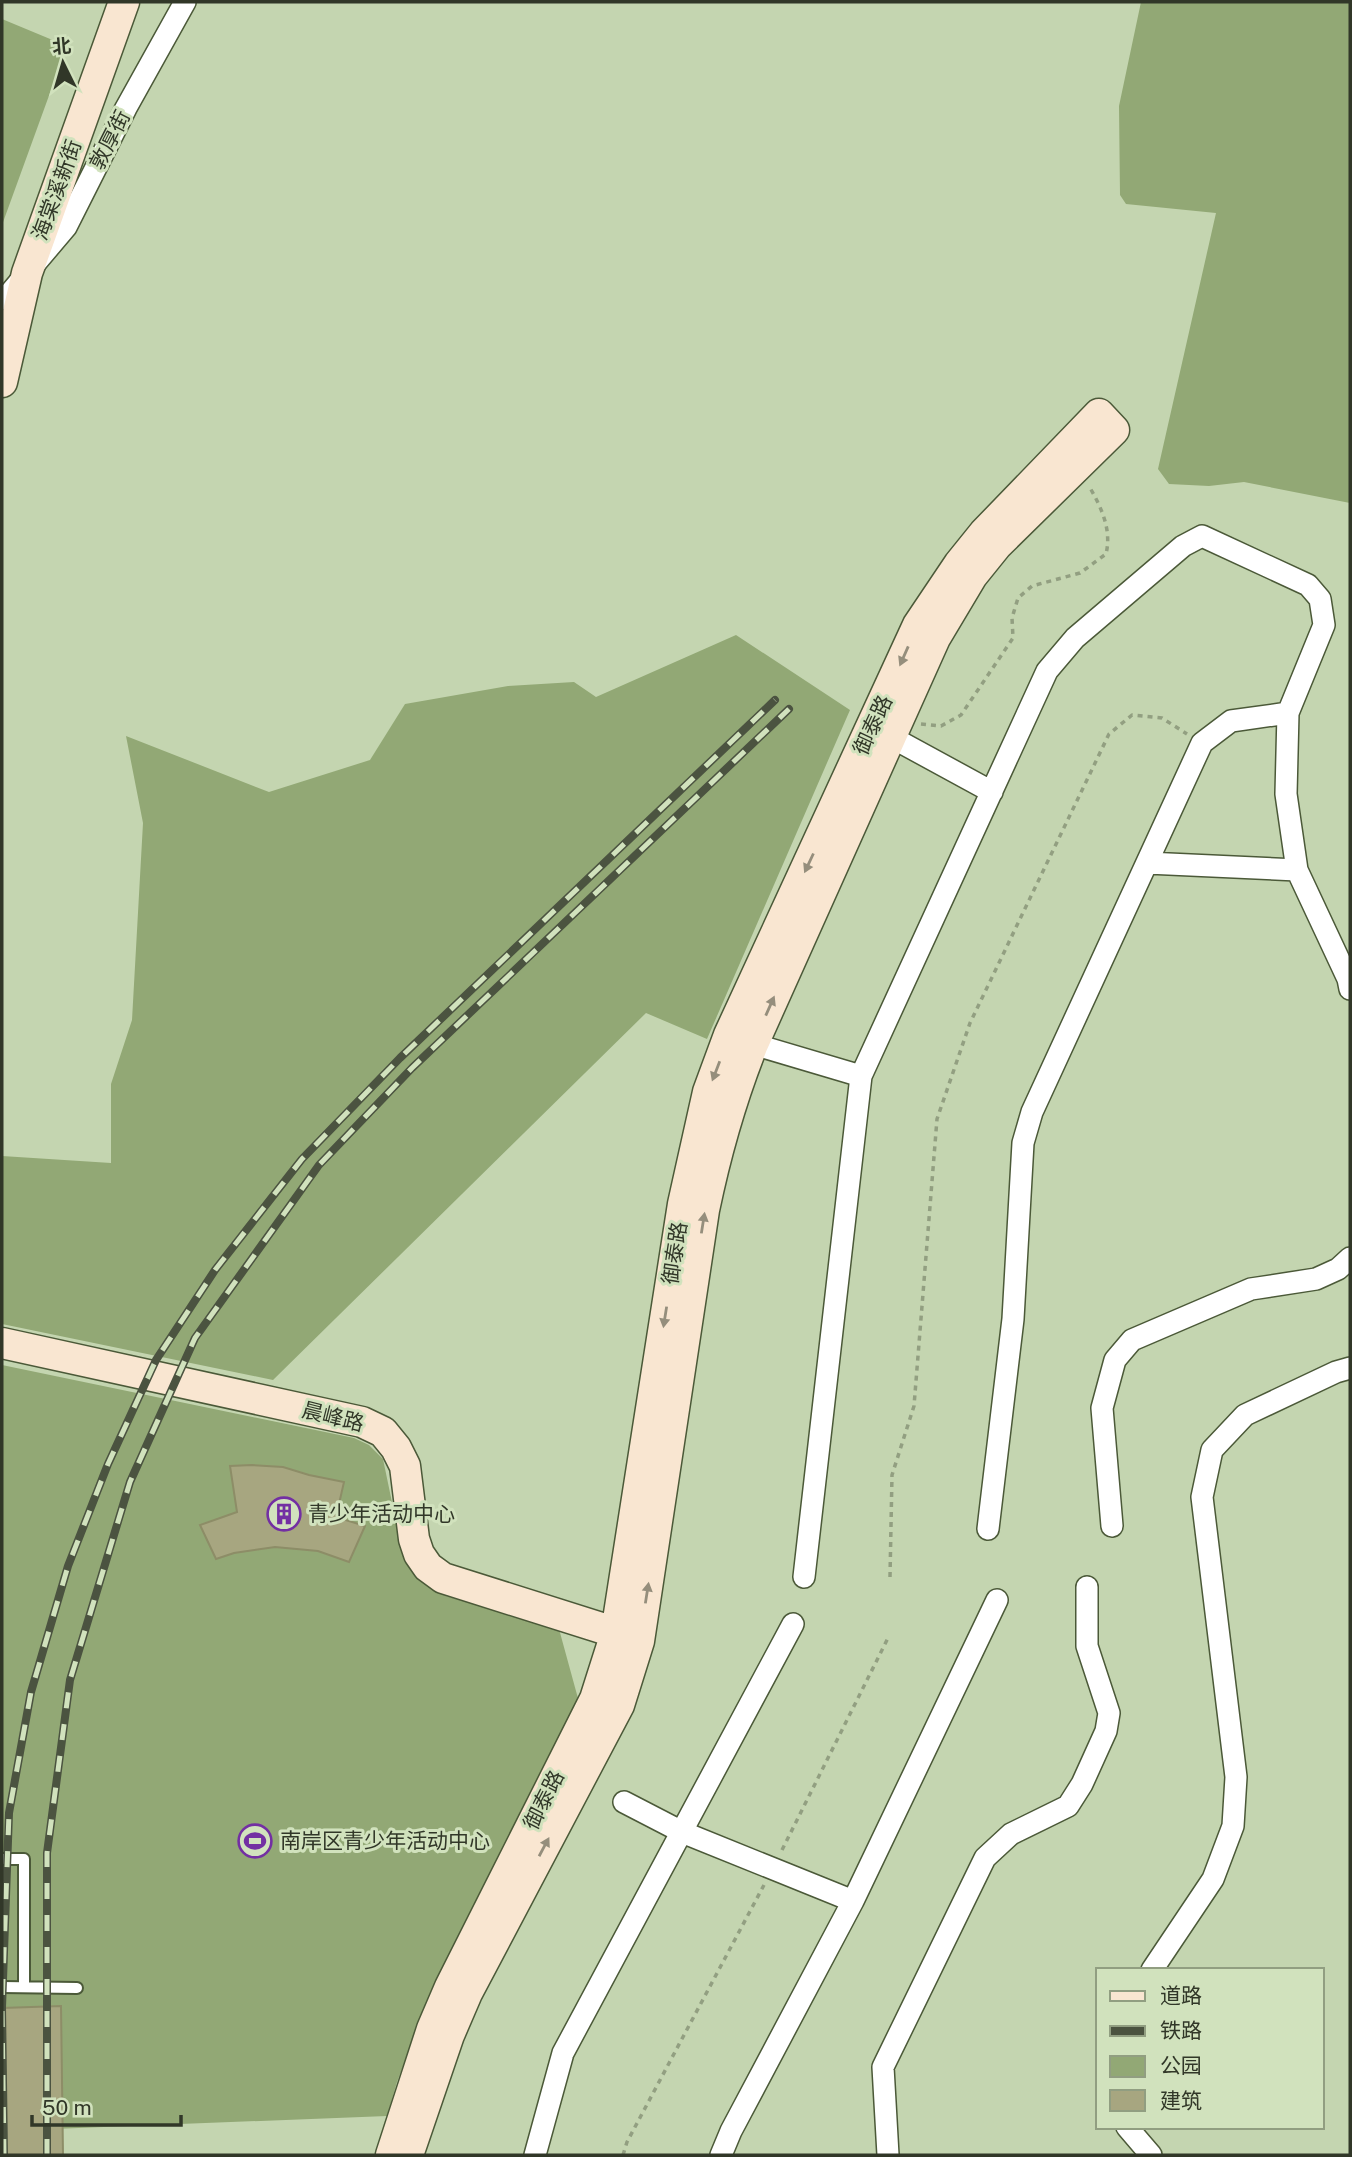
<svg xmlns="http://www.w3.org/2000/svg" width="1352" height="2157" viewBox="0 0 1352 2157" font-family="'Public Sans','Noto Sans SC',sans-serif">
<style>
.green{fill:#92a875}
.building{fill:#a7a680;stroke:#8d8d67;stroke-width:2}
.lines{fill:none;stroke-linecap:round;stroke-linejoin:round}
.lane-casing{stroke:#4b5938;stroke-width:14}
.street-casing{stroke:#4b5938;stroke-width:24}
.secondary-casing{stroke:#4b5938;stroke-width:33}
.path{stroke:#929f81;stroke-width:3.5;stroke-dasharray:5 5;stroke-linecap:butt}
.lane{stroke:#fff;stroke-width:10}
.street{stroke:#fff;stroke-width:21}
.secondary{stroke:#f9e6d1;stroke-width:30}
.rail-casing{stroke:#4b5340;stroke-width:8}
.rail{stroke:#d1e2bd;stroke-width:5;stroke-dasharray:16;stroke-linecap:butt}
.oneway{fill:#958e7c}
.labels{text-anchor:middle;stroke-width:6;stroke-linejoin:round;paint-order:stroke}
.street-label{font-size:21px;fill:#313728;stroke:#d1e2bd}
.poi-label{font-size:21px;fill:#313728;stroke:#d1e2bd;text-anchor:start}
</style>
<rect width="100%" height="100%" fill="#c4d5b0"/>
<path class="green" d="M1141,2H1350V503L1244,482L1209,486L1169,484L1158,469L1216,213L1126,204L1120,195L1119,106Z
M2,19L67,46L2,225Z
M736,635L850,710L707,1039L646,1013L273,1380L2,1324V1156L111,1163V1084L132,1020L143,823L126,736L269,792L370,760L405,704L508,686L574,682L596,697Z
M2,1365L354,1438L369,1445L383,1459L404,1560L413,1573L426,1584L446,1596L559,1629L579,1702L419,2024L397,2082L387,2116L2,2131Z"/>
<path class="building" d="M252,1465L283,1467L309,1475L344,1482L336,1517L365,1526L349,1562L318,1551L275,1547L234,1553L216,1559L200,1525L237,1512L230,1466Z
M61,2006L63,2155H2V2008Z"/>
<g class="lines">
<defs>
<path id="lane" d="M2,1859H24V1987
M2,1987L77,1988"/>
<path id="street" d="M5,299L66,227L126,108L185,2
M880,731L992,792
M1147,863L1297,870
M753,1044L861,1076
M1112,1526L1102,1408L1115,1360L1132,1340L1251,1289L1316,1279L1338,1269L1350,1258
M988,1529L1013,1319L1023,1143L1032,1112L1202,743L1231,721L1288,713
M804,1577L861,1076L1047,671L1075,638L1183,546L1202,536L1308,585L1320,599L1324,625L1288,713L1286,794L1297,870L1348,979L1350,989
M624,1802L682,1832L853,1901
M1152,1970L1213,1879L1233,1826L1236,1777L1202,1497L1212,1450L1245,1415L1336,1372L1350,1368
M1127,2127L1151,2155
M535,2155L563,2053L793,1624
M721,2155L731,2131L853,1901L997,1600
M888,2155L883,2067L985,1858L1011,1834L1068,1806L1082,1784L1106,1731L1109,1713L1087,1646V1587"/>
<path id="secondary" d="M2,382L27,273L124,2
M2,1343L362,1422L383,1432L396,1448L405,1466L414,1539L419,1554L428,1567L443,1578L633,1638
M391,2155L432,2029L450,1987L595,1699L616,1633L683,1204L708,1092L729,1035L918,625L959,564L984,533L1099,414L1114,430L997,545L972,576L935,638L753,1044C731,1099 716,1152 704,1210L639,1641L619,1705L467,1993L449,2035L408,2155"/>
</defs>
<use href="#lane" class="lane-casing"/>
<use href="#street" class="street-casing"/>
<use href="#secondary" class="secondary-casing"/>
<path class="path" d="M921,724L941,726L961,715L1013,638L1012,618L1018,598L1032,586L1080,573L1106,554C1112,529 1101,507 1089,486
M890,1577L892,1475L914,1406L937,1119L970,1023L1109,734L1132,715L1162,718L1187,734
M782,1850L889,1636
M623,2155L627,2142L764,1885"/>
<use href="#lane" class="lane"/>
<use href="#street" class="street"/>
<use href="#secondary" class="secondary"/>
<defs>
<path id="rail" d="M4,2155L2,2007L9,1813L31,1692L68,1566L108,1464L156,1360L215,1270L302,1159L400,1058L775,700
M47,2155V1853L70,1680L130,1482L195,1338L319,1165L412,1068L789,709"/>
</defs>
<use href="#rail" class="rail-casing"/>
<use href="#rail" class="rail"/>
</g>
<defs><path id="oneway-solid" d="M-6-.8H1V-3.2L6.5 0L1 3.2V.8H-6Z" transform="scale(1.75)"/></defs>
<g class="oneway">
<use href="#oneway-solid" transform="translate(904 656) rotate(114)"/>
<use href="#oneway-solid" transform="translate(809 863) rotate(115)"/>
<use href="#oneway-solid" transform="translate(770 1006) rotate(-66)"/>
<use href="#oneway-solid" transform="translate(716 1071) rotate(111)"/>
<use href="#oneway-solid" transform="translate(703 1223) rotate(-81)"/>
<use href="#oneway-solid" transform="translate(665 1317) rotate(99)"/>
<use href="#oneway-solid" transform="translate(647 1593) rotate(-81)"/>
<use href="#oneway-solid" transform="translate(544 1847) rotate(-62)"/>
</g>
<defs>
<symbol id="building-ring" viewBox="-11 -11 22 22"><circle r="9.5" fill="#d1e2bd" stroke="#732fa3" stroke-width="1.5"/><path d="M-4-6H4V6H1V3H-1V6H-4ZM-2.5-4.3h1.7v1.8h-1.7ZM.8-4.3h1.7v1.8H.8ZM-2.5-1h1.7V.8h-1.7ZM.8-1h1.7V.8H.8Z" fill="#732fa3"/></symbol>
<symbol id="stadium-ring" viewBox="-11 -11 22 22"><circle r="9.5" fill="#d1e2bd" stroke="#732fa3" stroke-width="1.5"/><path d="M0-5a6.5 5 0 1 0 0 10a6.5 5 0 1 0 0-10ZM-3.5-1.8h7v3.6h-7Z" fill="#732fa3"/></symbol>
</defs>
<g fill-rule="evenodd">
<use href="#building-ring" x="265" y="1495" width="38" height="38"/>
<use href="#stadium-ring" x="236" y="1822" width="38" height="38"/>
</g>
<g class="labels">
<g class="street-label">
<text transform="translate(110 140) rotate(-63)" y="7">敦厚街</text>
<text transform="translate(57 190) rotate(-70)" y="7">海棠溪新街</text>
<text transform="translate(873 725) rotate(-65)" y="7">御泰路</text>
<text transform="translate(675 1253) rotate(-81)" y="7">御泰路</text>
<text transform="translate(333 1417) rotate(14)" y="7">晨峰路</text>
<text transform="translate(544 1800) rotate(-63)" y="7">御泰路</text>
</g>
<g class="poi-label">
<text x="308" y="1521">青少年活动中心</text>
<text x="280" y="1848">南岸区青少年活动中心</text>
</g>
</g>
<rect width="1352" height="2157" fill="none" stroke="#313728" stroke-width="7"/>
<rect x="1096" y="1968" width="228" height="161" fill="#d1e2bd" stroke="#919e81" stroke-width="2"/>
<rect x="1110" y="1991" width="35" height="10" fill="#f9e6d1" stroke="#919e81" stroke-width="2"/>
<text x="1160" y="2003" font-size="21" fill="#313728">道路</text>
<rect x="1110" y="2026" width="35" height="10" fill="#4b5340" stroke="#919e81" stroke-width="2"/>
<text x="1160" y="2038" font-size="21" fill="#313728">铁路</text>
<rect x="1110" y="2056" width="35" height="21" fill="#92a875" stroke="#919e81" stroke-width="2"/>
<text x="1160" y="2073" font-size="21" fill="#313728">公园</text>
<rect x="1110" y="2090" width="35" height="21" fill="#a7a680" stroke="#919e81" stroke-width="2"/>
<text x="1160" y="2108" font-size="21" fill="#313728">建筑</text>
<g transform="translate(63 63) rotate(355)" stroke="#d1e2bd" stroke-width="5" paint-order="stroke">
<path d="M0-5L12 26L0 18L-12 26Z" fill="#313728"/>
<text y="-10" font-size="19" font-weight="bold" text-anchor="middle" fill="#313728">北</text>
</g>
<path d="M32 2115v10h149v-10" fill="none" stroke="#313728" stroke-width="3.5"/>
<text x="42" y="2115" font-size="21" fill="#313728" stroke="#d1e2bd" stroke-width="5" paint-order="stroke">50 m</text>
</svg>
